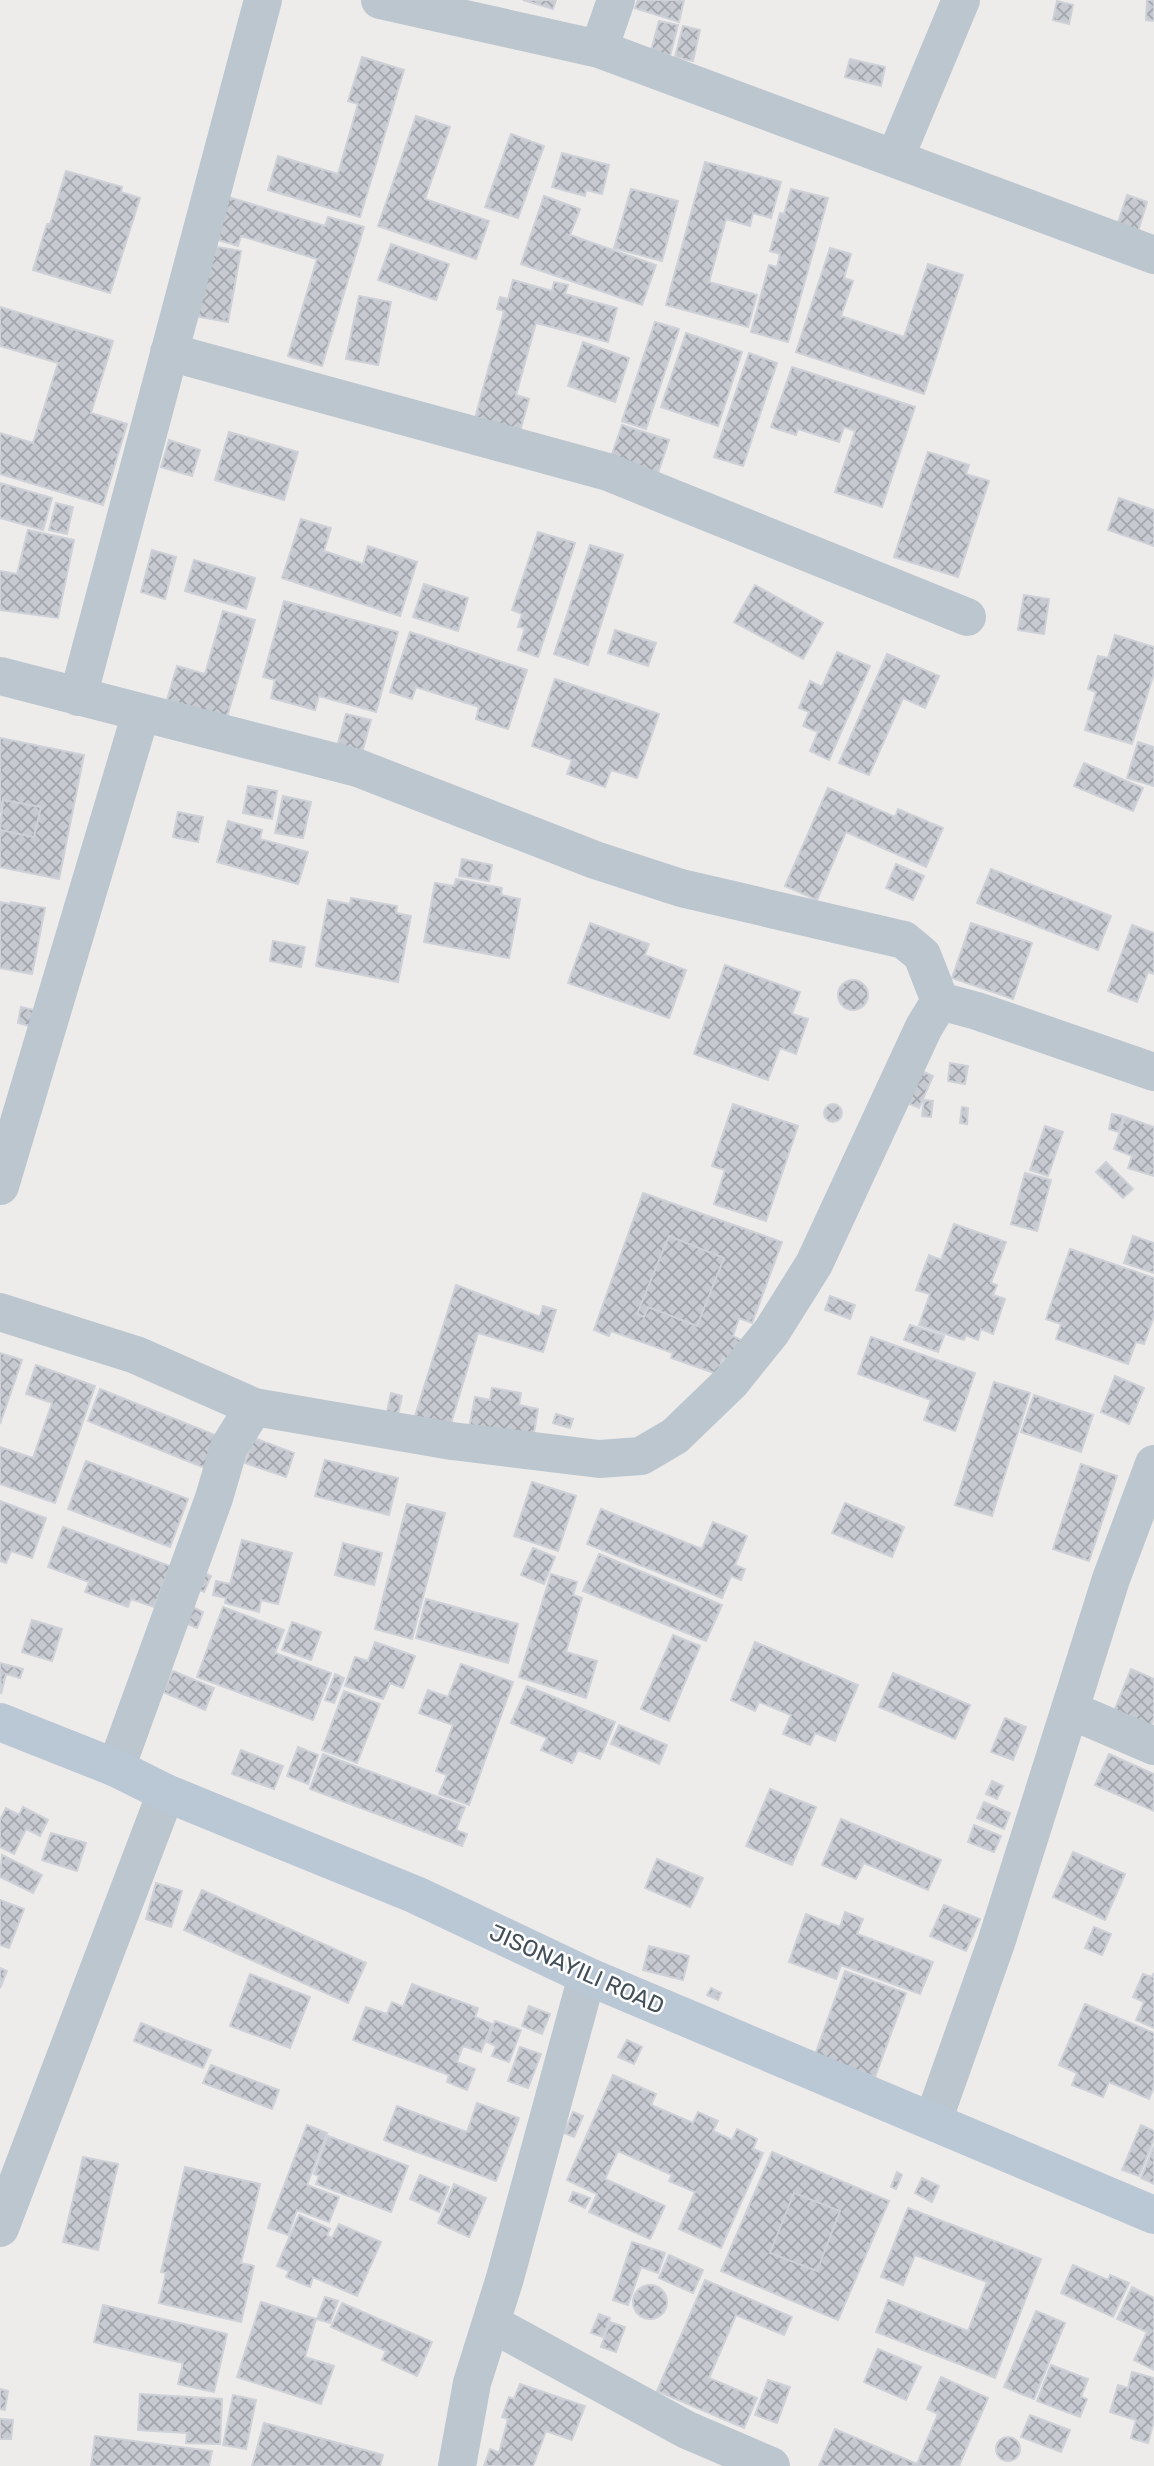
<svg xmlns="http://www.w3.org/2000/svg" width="1154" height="2466" viewBox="0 0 1154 2466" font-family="Rubik,sans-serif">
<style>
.building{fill:url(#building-cross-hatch);stroke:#ced1d7;stroke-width:2;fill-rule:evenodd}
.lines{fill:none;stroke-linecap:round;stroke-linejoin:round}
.street{stroke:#bbc6cf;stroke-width:38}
.secondary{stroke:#bac7d4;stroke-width:38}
.labels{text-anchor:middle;stroke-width:5;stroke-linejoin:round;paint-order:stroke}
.street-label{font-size:23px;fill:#434f59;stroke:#fff}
</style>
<defs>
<pattern id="building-cross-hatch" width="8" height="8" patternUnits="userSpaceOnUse" patternTransform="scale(1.75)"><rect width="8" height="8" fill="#c7cad1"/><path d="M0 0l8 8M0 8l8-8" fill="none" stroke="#a3a6ad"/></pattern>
</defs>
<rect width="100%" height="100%" fill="#eeebeb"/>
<path class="building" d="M523,0H556L553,9Z
M638,0H684L679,22L635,8Z
M1147,0H1154V21L1146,20Z
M1057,1L1073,5L1069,24L1053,20Z
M659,21L678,25L670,56L651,51Z
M683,26L700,30L693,61L675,57Z
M362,57L404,70L360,217L268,190L278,156L338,174L358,104L348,101Z
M850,59L885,67L881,86L845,77Z
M416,116L450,127L425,199L489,221L476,259L378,226Z
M511,134L544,146L518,218L485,207Z
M562,153L609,165L602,194L586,190L585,196L552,187Z
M705,162L781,182L771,218L753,213L750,226L726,219L709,282L757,295L748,327L666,305Z
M66,171L122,187L121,192L140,198L110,293L33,270L47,224H50Z
M631,189L678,201L662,261L614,248Z
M791,189L828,198L788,342L751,332L769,265L777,267L780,254L770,251L780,213L784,214Z
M1127,195L1147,202L1137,235L1116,229Z
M225,196L325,226L328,217L364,227L322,366L288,356L317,259L241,236L238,246L212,238Z
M544,196L580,209L570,235L656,265L642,305L521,264Z
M391,244L449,264L436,300L378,280Z
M206,245L241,251L228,322L194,316Z
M830,248L851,254L844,278L853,281L841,316L904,337L928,264L963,275L924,394L796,352Z
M513,280L552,291L554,282L568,285L565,294L617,308L608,342L536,323L516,395L529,399L519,435L474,422L504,311L497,309L500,297L508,299Z
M359,296L391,302L378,365L346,359Z
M0,307L113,341L91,413L127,424L103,505L0,474V433L33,443L58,363L0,346Z
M655,322L679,329L646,429L622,421Z
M686,333L742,352L718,426L661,407Z
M583,342L629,358L615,402L568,386Z
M749,353L777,363L743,466L714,457Z
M792,367L915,407L882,507L835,492L855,431L844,427L839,442L798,429L796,435L771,427Z
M622,425L669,440L656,479L609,463Z
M229,432L298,452L284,500L215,480Z
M169,440L200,450L192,476L161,467Z
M928,452L969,465L966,474L989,481L958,577L894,557Z
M0,483L52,498L43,530L0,518Z
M1119,498L1154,510V546L1108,530Z
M56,503L73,507L67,534L49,530Z
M301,519L331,528L324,551L363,564L368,546L417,562L400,616L282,578Z
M28,530L74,540L58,618L0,610V571L17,574Z
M538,532L575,543L538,657L518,650L525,628L518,627L522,614L512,610Z
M590,545L623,555L588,665L554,654Z
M152,550L176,557L165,599L141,592Z
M194,560L255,578L246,609L185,591Z
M424,584L468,598L458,631L413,617Z
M755,585L823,623L803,659L734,622Z
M1024,595L1049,599L1044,634L1018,630Z
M284,601L398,632L376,712L319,696L315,710L271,698L275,680L263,677Z
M223,611L255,620L227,717L167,700L177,666L205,674Z
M615,630L656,643L648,666L608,653Z
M410,632L527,670L508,729L476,719L479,707L416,687L412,699L390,692Z
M1115,635L1154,647V673L1132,744L1085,730L1096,692L1088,689L1098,656L1108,658Z
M837,652L870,666L829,760L810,751L818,732L803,726L809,712L799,708L810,681L822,687Z
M887,654L939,676L925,708L903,698L869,775L839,763Z
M555,679L659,714L637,778L611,770L605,787L567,774L572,760L532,746Z
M346,714L371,720L360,760L335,754Z
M0,738L84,755L59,879L0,867V830L34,837L41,807L3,800L0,813Z
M1138,742L1154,747V786L1127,778Z
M1084,763L1143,788L1133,811L1074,786Z
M248,786L277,791L272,819L243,813Z
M828,788L895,817L898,809L943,828L926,867L846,832L817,900L785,886Z
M283,796L311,802L303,838L275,833Z
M3,800L41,807L34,837L0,830Z
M178,812L203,817L198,842L173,837Z
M228,821L262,830L260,839L308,852L298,884L217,862Z
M462,859L492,865L489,881L459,876Z
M896,864L924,876L913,900L886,888Z
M991,869L1111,916L1098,950L977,903Z
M456,879L502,888L501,895L520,899L509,958L424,942L435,883L454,886Z
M351,898L397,906L396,913L411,916L398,982L316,966L328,900L350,904Z
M0,902L10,904L11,902L45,908L32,974L0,968Z
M590,923L649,944L645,955L686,970L669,1018L568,983Z
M971,923L1032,943L1013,999L952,978Z
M1132,925L1154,933V974L1148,972L1137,1002L1108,991Z
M273,941L305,947L301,967L270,961Z
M725,965L800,992L792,1014L808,1019L796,1054L780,1048L768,1080L694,1054Z
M838 995a15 15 0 1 1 30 0a15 15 0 1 1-30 0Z
M21,1007L38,1011L34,1027L18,1023Z
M950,1063L968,1066L965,1084L948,1081Z
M919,1070L933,1076L919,1108L905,1102Z
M924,1100L933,1101L931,1117L922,1116Z
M824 1113a9 9 0 1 1 18 0a9 9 0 1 1-18 0Z
M733,1104L798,1126L766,1221L714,1204L725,1170L712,1166Z
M962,1107L968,1108L967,1124L960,1123Z
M1112,1114L1123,1116L1119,1132L1109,1129Z
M1125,1117L1154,1127V1176L1128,1168L1132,1156L1114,1149Z
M1045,1126L1063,1132L1048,1176L1030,1170Z
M1106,1162L1133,1189L1123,1198L1096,1172Z
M1025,1173L1051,1180L1037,1231L1011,1224Z
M643,1193L782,1242L752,1323L739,1318L733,1336L741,1340L733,1362L723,1358L717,1374L671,1358L673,1353L611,1331L609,1336L594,1330ZM669,1236L724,1258L697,1326L648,1307L644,1317L637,1314Z
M954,1224L1006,1242L991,1283L997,1285L993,1295L1005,1299L993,1334L981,1329L978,1340L966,1335L964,1340L919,1325L930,1294L916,1290L929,1255L941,1260Z
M669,1236L724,1258L697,1326L648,1307L644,1317L637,1314Z
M1133,1236L1154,1243V1273L1124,1263Z
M1070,1249L1154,1278V1316L1144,1344L1136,1342L1128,1364L1056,1339L1061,1324L1046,1319Z
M456,1285L540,1317L543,1306L556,1310L543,1352L478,1333L449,1430L414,1419Z
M830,1296L855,1305L850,1319L825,1310Z
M910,1325L944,1336L938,1352L904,1340Z
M871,1337L975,1373L955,1431L924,1420L931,1400L858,1374Z
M0,1353L22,1360L0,1424Z
M36,1365L95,1386L55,1503L0,1484V1447L33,1458L52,1403L26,1394Z
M1115,1376L1144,1388L1129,1424L1101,1412Z
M994,1382L1030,1393L992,1516L955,1505Z
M492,1388L521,1393L519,1405L538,1409L532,1444L468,1433L475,1397L490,1400Z
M100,1389L220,1437L207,1469L88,1421Z
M391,1393L402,1396L397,1419L386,1416Z
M1034,1395L1093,1415L1081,1452L1021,1432Z
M556,1414L573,1419L570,1428L553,1423Z
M254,1438L294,1453L286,1477L245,1463Z
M325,1460L398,1478L389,1515L315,1496Z
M86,1461L188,1499L170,1547L68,1509Z
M1081,1464L1117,1476L1089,1561L1053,1549Z
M532,1482L576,1496L558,1551L514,1536Z
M0,1501L46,1518L32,1558L11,1551L6,1563L0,1561Z
M845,1503L904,1527L892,1557L832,1533Z
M407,1504L445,1513L412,1639L375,1629Z
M601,1509L702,1549L713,1522L747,1536L735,1565L745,1569L741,1580L731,1576L722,1598L587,1544Z
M63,1527L170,1566L154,1607L131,1599L128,1607L85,1592L89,1582L48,1567Z
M242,1540L292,1553L278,1604L261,1600L259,1612L225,1603L226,1598L213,1595L216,1581L230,1584Z
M343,1543L382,1553L374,1585L335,1575Z
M533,1548L555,1557L544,1584L521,1575Z
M599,1554L722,1605L706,1641L583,1591Z
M202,1572L211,1576L204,1592L195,1588Z
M551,1574L577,1582L573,1595L582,1598L566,1652L597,1661L586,1698L519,1677Z
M426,1599L518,1624L508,1663L416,1638Z
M192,1607L203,1612L197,1628L185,1623Z
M223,1607L284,1630L275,1653L331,1673L313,1720L197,1677Z
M32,1620L62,1629L52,1661L22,1652Z
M292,1622L321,1632L311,1660L282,1650Z
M673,1635L700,1646L669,1721L641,1709Z
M375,1642L415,1656L403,1688L390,1683L383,1699L345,1686L355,1657L368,1661Z
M755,1642L858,1685L835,1741L815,1733L810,1745L783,1734L791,1715L759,1702L755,1711L731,1700Z
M0,1663L23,1669L20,1678L6,1674L1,1694Z
M461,1664L513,1682L469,1805L439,1794L447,1775L436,1771L453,1725L419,1713L428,1690L448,1697Z
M1131,1669L1154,1679V1717L1150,1729L1113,1714Z
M173,1671L214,1688L205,1710L163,1692Z
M893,1673L970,1705L955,1739L879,1707Z
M335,1674L344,1678L334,1703L325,1700Z
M527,1686L615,1722L600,1759L578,1750L572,1763L541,1750L547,1738L511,1723Z
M344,1691L380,1704L357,1763L322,1750Z
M1005,1718L1026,1727L1013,1760L991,1752Z
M619,1725L667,1745L659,1764L611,1744Z
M298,1747L318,1755L308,1784L287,1776Z
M241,1750L283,1766L274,1789L232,1774Z
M323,1754L465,1807L456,1830L467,1834L462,1846L310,1789Z
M1109,1754L1154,1774V1811L1095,1785Z
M992,1781L1003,1786L997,1799L986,1794Z
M770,1789L816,1807L792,1865L746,1846Z
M984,1802L1010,1813L1004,1829L977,1818Z
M23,1807L48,1820L40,1836L26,1829L14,1854L0,1847V1820L6,1808L19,1815Z
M841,1819L941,1860L928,1890L864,1863L856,1879L822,1865Z
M974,1825L1001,1836L994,1852L968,1842Z
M51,1833L86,1843L77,1871L42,1860Z
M1073,1852L1125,1874L1105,1920L1053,1897Z
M2,1855L42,1875L33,1893L0,1877Z
M657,1859L703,1878L690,1907L645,1888Z
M156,1883L182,1891L171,1927L146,1919Z
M202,1890L366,1963L348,2003L184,1930Z
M0,1900L24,1909L9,1948L0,1945Z
M944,1905L980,1919L966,1951L930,1936Z
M845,1912L863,1919L857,1934L933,1962L920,1994L841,1965L836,1979L789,1962L806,1914L840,1927Z
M1094,1927L1111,1934L1102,1955L1085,1948Z
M649,1946L689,1956L683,1980L643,1970Z
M0,1968L7,1971L0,1988Z
M845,1971L906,1993L875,2077L815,2055Z
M1154,1973V2028L1136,2020L1144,2002L1133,1997L1143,1974L1152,1977Z
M250,1974L310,1997L290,2048L230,2026Z
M412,1984L478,2008L475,2017L492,2024L481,2052L463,2046L457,2062L475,2069L467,2090L447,2082L449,2075L353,2040L366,2007L387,2014L392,2002L403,2007Z
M711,1988L721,1993L718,2000L707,1995Z
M1085,2004L1154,2033V2087L1149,2099L1109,2082L1103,2097L1072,2085L1077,2073L1059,2065Z
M529,2006L550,2014L542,2034L522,2026Z
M495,2021L521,2030L509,2062L492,2056L496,2046L487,2042Z
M141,2023L211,2050L203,2068L134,2041Z
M627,2040L642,2047L634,2064L618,2057Z
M520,2047L541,2054L528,2088L508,2081Z
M211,2065L279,2090L272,2109L203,2083Z
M613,2075L656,2094L651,2105L693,2123L698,2112L718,2121L713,2131L732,2140L737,2129L757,2139L753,2149L763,2153L721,2248L679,2229L695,2192L669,2181L672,2175L618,2151L605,2179L665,2206L650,2239L589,2212L597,2194L567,2180Z
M477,2103L519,2118L496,2181L384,2140L397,2106L467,2132Z
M573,2112L583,2116L574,2137L564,2133Z
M307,2125L327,2133L307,2185L339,2197L329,2222L297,2210L288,2235L268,2228Z
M1141,2125L1154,2131V2139L1139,2176L1122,2170Z
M328,2136L408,2166L391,2212L316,2184L319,2176L314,2174Z
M1154,2146V2184L1141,2178Z
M772,2152L889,2201L838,2320L721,2271ZM794,2193L840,2211L817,2271L770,2253Z
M83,2157L118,2164L98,2250L63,2242Z
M185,2167L260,2184L241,2263L254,2266L241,2322L159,2303L166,2273L161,2272Z
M897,2172L902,2175L896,2189L891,2187Z
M420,2175L449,2187L439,2212L410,2199Z
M922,2178L939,2186L932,2202L915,2193Z
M454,2184L486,2198L469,2237L438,2223Z
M573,2192L590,2198L585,2208L569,2201Z
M794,2193L840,2211L817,2271L770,2253Z
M908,2208L1041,2259L995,2378L876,2332L888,2300L968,2331L987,2282L915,2255L903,2285L881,2277Z
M299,2215L330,2229L327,2235L332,2238L339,2224L381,2242L357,2296L313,2277L310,2287L286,2277L289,2271L277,2266Z
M632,2242L665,2253L658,2273L641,2267L628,2305L613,2300Z
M669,2255L703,2270L693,2293L659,2278Z
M1073,2265L1108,2280L1110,2275L1129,2283L1113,2317L1061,2293Z
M705,2280L792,2317L784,2335L736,2315L709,2378L757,2398L744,2428L657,2391Z
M633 2302a17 17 0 1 1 34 0a17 17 0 1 1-34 0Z
M1132,2287L1154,2298V2370L1134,2360L1147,2332L1117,2319Z
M325,2297L338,2301L330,2323L317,2319Z
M261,2302L316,2319L305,2357L334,2366L321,2404L237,2377Z
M342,2303L432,2342L417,2376L382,2360L386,2351L331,2327Z
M103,2305L227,2334L214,2392L178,2384L183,2363L94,2342Z
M1036,2311L1065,2323L1034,2399L1004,2387Z
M599,2314L610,2318L603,2337L591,2333Z
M610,2322L625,2327L616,2352L601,2347Z
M878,2349L921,2367L906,2400L864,2382Z
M1051,2365L1088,2379L1081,2397L1087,2399L1080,2417L1037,2401Z
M1132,2372L1154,2378V2421L1148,2443L1131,2438L1136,2420L1110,2412L1118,2385L1128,2388Z
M941,2377L988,2398L959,2466H819L835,2429L917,2464L938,2414L927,2409Z
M768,2380L790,2387L777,2423L755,2415Z
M520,2384L585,2406L572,2440L546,2431L533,2466H484L490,2449L499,2453L508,2419L502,2417L509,2397L514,2399Z
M0,2389L8,2391L5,2410L0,2409Z
M140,2394L222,2399L220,2444L186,2443L187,2433L138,2430Z
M233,2395L256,2400L246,2449L223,2445Z
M1030,2415L1070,2430L1061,2452L1021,2437Z
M0,2419L13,2420L11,2439H0Z
M264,2423L383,2455L380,2466H252Z
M95,2436L212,2451L209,2466H91Z
M996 2449a12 12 0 1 1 24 0a12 12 0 1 1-24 0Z"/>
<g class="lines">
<path class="street" d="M380,0L599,49L1154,255
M599,49L616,0
M895,158L961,0
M169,352L608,472L967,617
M0,676L358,768L595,860L681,888L904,940L922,955L940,1001L977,1011L1154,1072
M78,697L263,0
M0,1186L141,713
M0,1312L136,1355L254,1407L229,1447L214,1498L116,1768
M254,1407L452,1441L599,1459L641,1456L675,1436L731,1382L772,1331L814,1264L924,1027L940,1001
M1070,1710L1154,1746
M933,2121L996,1943L1111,1579L1154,1464
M0,2228L166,1793
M491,2323L687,2430L771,2466
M457,2466L472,2383L505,2278L587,1976"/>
<path class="secondary" d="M0,1722L116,1768L166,1793L416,1895L587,1976L1154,2215"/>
</g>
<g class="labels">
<g class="street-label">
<text transform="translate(577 1969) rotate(24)" y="8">JISONAYILI ROAD</text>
</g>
</g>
</svg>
